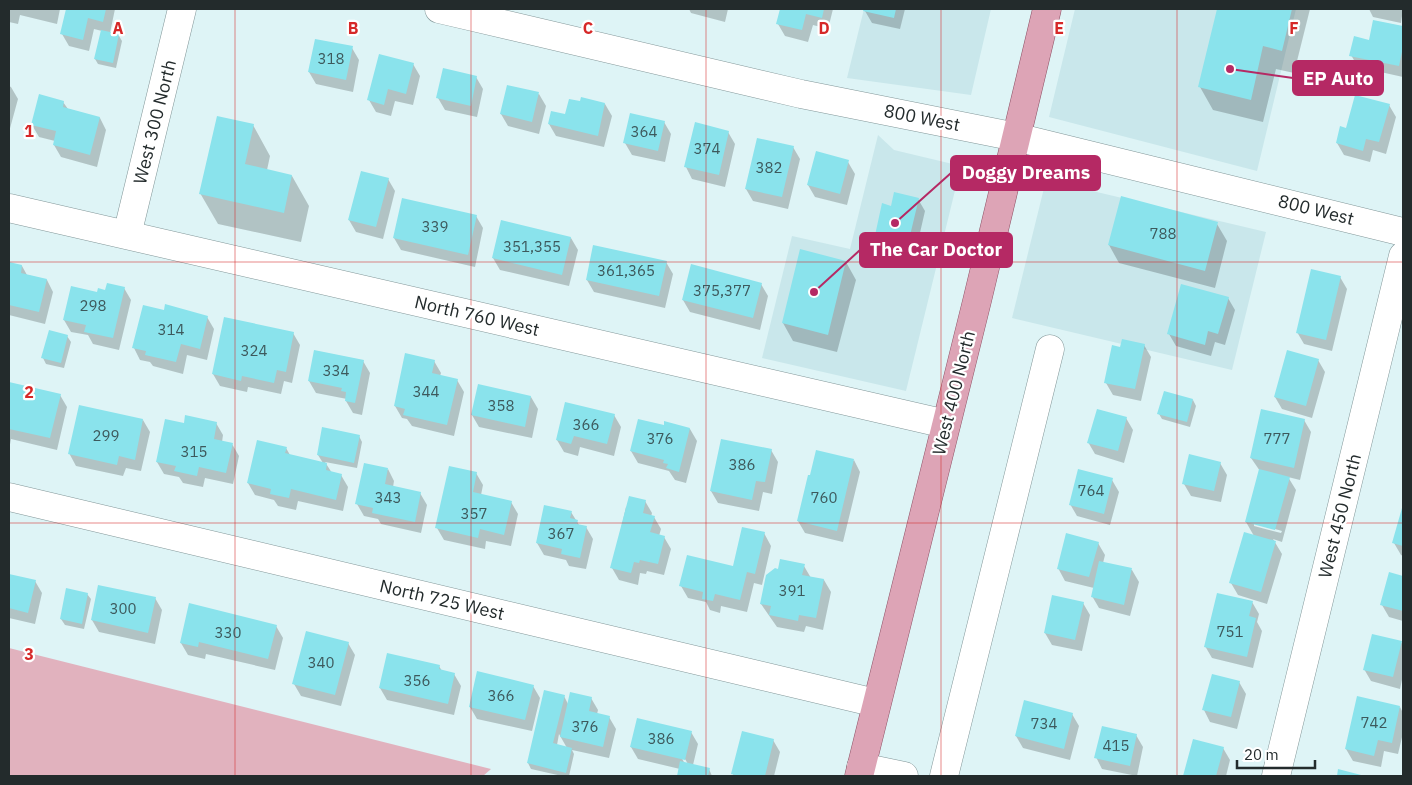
<svg xmlns="http://www.w3.org/2000/svg" width="1412" height="785" viewBox="0 0 1412 785" font-family="'IBM Plex Sans',sans-serif">
<style>
.built{fill:#c9e7eb}
.green{fill:#e1b2be}
.shadow{fill:#0003;fill-rule:evenodd}
.building{fill:#8ae3ec}
.lines{fill:none;stroke-linecap:round;stroke-linejoin:round}
.minor-casing{stroke:#839799;stroke-width:29}
.major-casing{stroke:#8e5266;stroke-width:29}
.minor{stroke:#fff;stroke-width:28}
.major{stroke:#dda4b6;stroke-width:28}
.grid{fill:none;stroke:#d62828;stroke-width:1;stroke-opacity:0.55}
.labels{text-anchor:middle;stroke-width:4.5;stroke-linejoin:round;paint-order:stroke}
.number-label{font-size:15px;fill:#3d595c}
.street-label{font-size:18px;fill:#232b2c;stroke:#fff}
.grid-label{font-size:16px;text-anchor:middle;font-weight:bold;fill:#d62828;stroke:#fff;stroke-width:4.5;stroke-linejoin:round;paint-order:stroke}
.leader{fill:none;stroke:#b52964;stroke-width:2}
.callout-dot{fill:#b52964;stroke:#fff;stroke-width:2}
.callout{fill:#b52964;stroke:#b52964;stroke-width:2}
.callout-label{font-size:19px;text-anchor:middle;font-weight:bold;fill:#fff}
</style>
<rect width="100%" height="100%" fill="#def4f6"/>
<path class="built" d="M864,9H991L971,95L847,78Z
M1075,9H1296L1257,171L1049,117Z
M878,135L894,150L961,166L906,391L762,358L792,236L850,249Z
M1046,180L1266,232L1232,370L1012,318Z"/>
<path class="green" d="M9,648L491,769L483,776H9Z"/>
<path class="shadow" d="M9,9H60L57,24L20,15L18,24L9,22Z
M68,9H115L110,33L119,36L122,41L116,68L98,64L95,59L102,31L94,29L89,51L69,46L62,34Z
M689,9H728L725,22L691,13Z
M782,9H833L828,29L813,25L808,42L785,36L778,24Z
M865,9H905L900,29L872,23L865,11Z
M1218,9H1310L1294,73L1276,69L1263,122L1213,110L1200,87Z
M1369,9H1403L1401,23L1373,17Z
M1374,21L1403,27V77L1358,67L1351,55L1370,41Z
M352,48L359,60L353,92L316,84L309,72Z
M413,64L420,76L413,105L395,101L391,116L376,112L369,100Z
M476,77L483,89L477,117L445,110L438,98Z
M9,86L11,87L18,99L9,132Z
M539,94L546,106L539,134L508,126L501,114Z
M63,102L68,109L100,118L106,130L97,167L61,157L54,145L55,141L39,137L32,125Z
M581,103L605,104L612,116L604,147L556,136L549,124L566,116Z
M1389,105L1396,117L1386,154L1373,150L1370,162L1344,155L1337,143L1347,129Z
M664,122L671,134L665,162L632,155L625,143Z
M253,125L270,156L267,170L292,176L309,206L301,242L218,224L200,193Z
M728,132L735,144L725,187L692,179L686,167Z
M793,147L800,159L788,209L753,201L746,189Z
M848,162L855,174L847,205L815,197L808,185Z
M388,179L395,191L383,239L356,232L349,220Z
M918,199L925,211L914,259L882,252L875,240L892,207Z
M476,216L483,228L475,267L401,250L394,238Z
M1217,224L1227,241L1215,288L1119,263L1109,245Z
M571,238L578,250L569,286L500,270L493,258Z
M594,246L666,262L673,274L665,308L594,292L587,280Z
M846,262L856,280L837,352L793,341L783,323Z
M9,263L22,266L27,275L47,280L53,292L45,324L9,315Z
M1340,277L1347,289L1332,351L1304,344L1297,332Z
M761,284L768,296L760,330L690,312L683,300Z
M124,288L131,300L119,350L93,344L88,335L71,332L64,320L98,294Z
M1228,298L1235,310L1225,345L1215,342L1211,356L1176,346L1169,334Z
M165,311L207,317L214,329L207,360L187,355L183,374L153,366L150,362L140,360L134,348Z
M293,333L300,345L292,383L284,381L281,394L248,387L247,392L220,386L213,374Z
M67,336L71,342L64,368L46,364L43,358Z
M1144,345L1151,357L1141,401L1113,395L1106,383L1121,348Z
M1318,360L1325,372L1312,418L1282,409L1275,397Z
M363,361L370,373L362,415L353,413L346,401L347,399L316,393L309,381Z
M434,361L441,373L440,376L457,380L464,392L454,436L412,426L407,419L402,418L395,406Z
M9,383L60,395L67,407L57,450L11,439L9,450Z
M531,397L538,409L532,438L479,427L472,415Z
M1193,400L1196,406L1190,427L1162,419L1159,414Z
M614,415L621,427L614,456L580,447L578,456L564,452L557,440Z
M1126,418L1133,430L1124,463L1095,454L1088,442Z
M143,420L150,432L141,471L126,468L123,476L76,466L69,453Z
M1304,420L1311,432L1300,480L1288,477L1296,490L1282,542L1273,539L1282,554L1267,604L1238,595L1231,583L1254,536L1246,522L1260,471L1251,458ZM1254,523L1282,531L1281,533L1254,526Z
M216,423L223,435L222,442L232,444L239,456L233,484L205,478L203,487L183,483L179,477L164,474L157,462L185,425Z
M665,427L690,429L697,441L686,483L675,480L669,471L638,463L631,451Z
M359,436L362,442L357,468L325,462L332,473L341,475L348,487L343,511L298,501L296,510L278,506L274,500L255,495L248,483L286,448L290,455L323,463L318,455Z
M771,450L778,462L772,494L763,492L759,511L718,503L711,491Z
M854,460L860,472L843,542L805,533L798,521Z
M1220,463L1227,475L1221,502L1191,496L1184,484Z
M388,469L394,481L393,487L420,493L427,505L421,533L381,524L378,519L364,516L357,504Z
M476,473L483,485L481,495L511,502L518,514L511,546L486,541L485,549L444,540L437,528Z
M1112,480L1119,492L1110,525L1077,516L1070,504Z
M645,501L652,513L651,517H654L661,529L659,536L664,537L671,549L664,575L647,571L646,574L640,573L638,585L619,580L612,568L626,507Z
M1403,509V556L1401,555L1394,543Z
M571,512L579,525L586,527L593,539L586,569L569,566L566,560L544,555L537,543Z
M764,533L771,546L762,585L754,583L747,612L721,606L720,613L710,610L706,602L688,598L681,586L734,567Z
M1098,543L1105,555L1103,563L1132,570L1139,582L1130,616L1099,608L1092,596L1094,588L1065,581L1058,568Z
M804,566L811,578L824,580L831,592L823,630L806,626L804,632L777,627L761,604Z
M1390,574L1403,577V621L1389,617L1382,605Z
M9,575L35,581L42,593L35,624L9,618Z
M87,594L91,599L84,629L65,625L61,619Z
M155,598L162,610L155,644L99,632L92,620Z
M1252,602L1259,614L1257,622L1262,631L1253,668L1212,658L1205,646Z
M1083,603L1090,615L1082,651L1052,645L1045,633Z
M276,626L283,638L275,670L206,654L205,659L188,655L181,643Z
M1401,642L1403,645V675L1400,689L1371,681L1364,669Z
M348,643L355,655L341,706L301,696L294,684Z
M439,666L442,671L454,674L461,686L454,715L387,700L380,688Z
M1239,682L1246,694L1237,729L1210,722L1204,710Z
M533,686L540,698L532,731L477,719L470,707Z
M564,696L568,704L591,698L598,710L597,714L609,717L616,729L609,758L572,750L574,754L569,776H562L531,769L528,763ZM559,734L567,748L557,745Z
M1400,707L1403,713V733L1398,754L1384,751L1381,767L1353,761L1346,749Z
M1072,714L1079,726L1070,760L1023,748L1016,736Z
M691,732L698,744L693,765L709,769L712,776H678L680,769L638,759L631,747ZM682,754L688,764H685L680,755Z
M1136,735L1143,747L1137,776L1102,769L1096,757Z
M773,740L780,752L774,776H734L733,774Z
M1194,740L1223,748L1230,760L1226,776H1185Z"/>
<path class="building" d="M66,9H106L103,22L88,18L83,40L60,34Z
M780,9H824L822,18L806,14L802,30L776,24Z
M864,9H896L894,18L863,11Z
M1217,9H1292L1282,51L1263,46L1251,100L1198,87Z
M1373,20L1403,26V47L1399,66L1349,56L1354,36L1369,40Z
M101,30L119,34L113,63L94,59Z
M315,39L353,46L346,80L308,72Z
M379,54L414,63L406,94L388,89L384,105L367,100Z
M443,68L477,76L471,106L436,98Z
M507,85L539,92L532,122L500,114Z
M39,94L64,101L63,107L100,117L90,155L53,145L56,131L31,125Z
M1355,95L1390,104L1379,142L1366,139L1363,151L1336,143L1340,126L1346,128Z
M581,97L605,103L598,136L548,124L551,111L565,114L569,99L580,101Z
M630,113L665,121L658,151L623,143Z
M217,116L254,124L245,164L292,175L284,213L199,194Z
M695,122L729,131L719,175L684,167Z
M757,138L794,146L782,197L745,189Z
M816,151L849,160L840,194L807,185Z
M361,171L389,178L376,227L348,220Z
M894,192L919,198L907,248L874,240L882,203L891,206Z
M1121,196L1218,222L1205,271L1108,245Z
M402,198L477,215L468,255L393,238Z
M501,220L571,237L562,275L492,258Z
M593,245L667,261L659,296L586,280Z
M800,249L846,261L828,335L782,323Z
M9,262L22,265L21,273L47,279L39,312L9,305Z
M691,264L762,283L753,318L682,300Z
M1311,269L1341,276L1326,340L1296,333Z
M107,283L125,287L113,338L84,332L86,325L63,320L71,286L97,292L98,288L105,290Z
M1181,284L1229,297L1218,334L1208,331L1205,345L1167,334Z
M165,304L208,316L200,349L181,344L176,362L145,355L146,351L132,348L143,305L164,310Z
M224,317L294,332L286,372L277,370L274,383L242,376L241,381L212,374Z
M49,330L68,335L61,363L41,358Z
M1122,339L1145,344L1135,389L1104,383L1112,345L1120,347Z
M314,350L364,360L355,403L345,401L346,392L341,391L342,388L308,381Z
M1287,350L1319,359L1306,406L1274,397Z
M405,353L435,360L432,373L458,379L447,425L403,415L405,409L394,406Z
M9,382L61,394L50,438L9,429Z
M478,384L531,396L525,427L471,415Z
M1164,391L1193,399L1187,422L1157,414Z
M565,402L615,414L607,444L574,436L571,444L556,440Z
M79,405L143,419L135,460L119,456L117,465L68,454Z
M1097,409L1127,417L1118,451L1087,443Z
M1261,409L1305,419L1294,468L1250,458Z
M185,415L217,422L214,439L233,443L226,473L199,467L197,476L174,471L176,466L156,462L165,419L184,423Z
M638,419L664,425V421L690,428L679,472L666,468L668,464L663,463L664,460L630,451Z
M322,427L360,435L354,463L317,455Z
M721,439L772,449L765,482L756,481L752,500L710,491Z
M257,440L287,447L285,453L327,463L326,470L342,474L336,500L291,489L289,498L270,494L271,489L247,483Z
M816,450L854,459L837,531L797,521L808,475H810Z
M1189,454L1221,462L1214,491L1182,484Z
M364,463L388,468L385,484L421,492L415,522L372,513L373,508L355,504Z
M449,466L477,472L473,492L512,501L504,535L480,529L478,538L435,528Z
M1078,469L1113,478L1104,514L1069,505Z
M1259,469L1290,477L1275,530L1245,522Z
M629,496L646,500L643,513L655,516L650,532L665,536L658,564L640,560L639,563L634,562L631,573L610,568Z
M544,505L572,511L570,518L578,520L577,524L587,526L580,558L561,554L562,549L536,543Z
M1402,508H1403V546L1392,543Z
M742,527L765,532L755,574L747,572L740,600L715,594L713,601L702,599L703,592L679,586L687,555L733,566Z
M1244,532L1276,541L1261,592L1229,583Z
M1066,533L1099,542L1089,577L1057,569Z
M780,559L805,564L802,575L824,579L816,618L799,615L798,621L769,615L771,606L760,604L766,575L775,568L778,569Z
M1099,561L1132,568L1124,605L1091,597Z
M1389,572L1403,576V611L1380,605Z
M9,574L36,580L28,613L9,608Z
M98,585L156,597L148,633L91,620Z
M66,588L88,593L82,624L60,619Z
M1217,593L1253,601L1249,616L1256,618L1247,657L1204,647Z
M1052,595L1084,602L1075,640L1044,633Z
M189,603L277,625L268,659L199,642L198,647L180,643Z
M306,631L349,642L335,695L292,684Z
M1372,634L1402,641L1393,677L1363,670Z
M387,653L440,665L439,669L455,673L448,704L379,688Z
M477,671L534,685L525,720L469,707Z
M1212,674L1240,681L1231,717L1202,710Z
M544,690L565,695L553,743L572,748L566,773L527,763Z
M570,692L592,697L589,711L610,716L603,747L560,737Z
M1357,696L1400,706L1392,743L1378,740L1374,756L1345,749Z
M1024,700L1073,713L1064,749L1015,736Z
M637,718L692,731L685,760L630,747Z
M1102,726L1137,734L1130,766L1094,758Z
M742,731L774,739L765,776H739L731,774Z
M1193,739L1224,747L1216,776H1183Z
M680,761L710,768L708,776H677Z
M1338,769L1365,776H1337Z"/>
<g class="lines">
<defs>
<path id="minor" d="M439,9L801,94L1016,137L1403,232
M9,208L946,424
M127,235L182,9
M9,497L876,703
M861,767L904,776
M944,776L1050,349
M1276,776L1403,256"/>
<path id="major" d="M859,776L977,301L1047,9"/>
</defs>
<use href="#minor" class="minor-casing"/>
<use href="#major" class="major-casing"/>
<use href="#minor" class="minor"/>
<use href="#major" class="major"/>
</g>
<path class="grid" d="M235,9V776M471,9V776M706,9V776M941,9V776M1177,9V776M9,262H1403M9,523H1403"/>
<g class="labels">
<g class="number-label">
<text x="331" y="64">318</text>
<text x="644" y="137">364</text>
<text x="707" y="154">374</text>
<text x="769" y="173">382</text>
<text x="435" y="232">339</text>
<text x="1163" y="239">788</text>
<text x="532" y="252">351,355</text>
<text x="626" y="276">361,365</text>
<text x="722" y="296">375,377</text>
<text x="93" y="311">298</text>
<text x="171" y="335">314</text>
<text x="254" y="356">324</text>
<text x="336" y="376">334</text>
<text x="426" y="397">344</text>
<text x="501" y="411">358</text>
<text x="586" y="430">366</text>
<text x="106" y="441">299</text>
<text x="660" y="444">376</text>
<text x="1277" y="444">777</text>
<text x="194" y="457">315</text>
<text x="742" y="470">386</text>
<text x="1091" y="496">764</text>
<text x="388" y="503">343</text>
<text x="824" y="503">760</text>
<text x="474" y="519">357</text>
<text x="561" y="539">367</text>
<text x="792" y="596">391</text>
<text x="123" y="614">300</text>
<text x="1230" y="637">751</text>
<text x="228" y="638">330</text>
<text x="321" y="668">340</text>
<text x="417" y="686">356</text>
<text x="501" y="701">366</text>
<text x="1374" y="728">742</text>
<text x="1044" y="729">734</text>
<text x="585" y="732">376</text>
<text x="661" y="744">386</text>
<text x="1116" y="751">415</text>
</g>
<g class="street-label">
<text transform="translate(922 118) rotate(11)" y="6">800 West</text>
<text transform="translate(155 122) rotate(-76)" y="6">West 300 North</text>
<text transform="translate(1316 210) rotate(14)" y="6">800 West</text>
<text transform="translate(477 316) rotate(13)" y="6">North 760 West</text>
<text transform="translate(954 393) rotate(-76)" y="6">West 400 North</text>
<text transform="translate(1340 516) rotate(-76)" y="6">West 450 North</text>
<text transform="translate(442 600) rotate(13)" y="6">North 725 West</text>
</g>
</g>
<g class="grid-label">
<text x="118" y="34">A</text>
<text x="353" y="34">B</text>
<text x="588" y="34">C</text>
<text x="824" y="34">D</text>
<text x="1059" y="34">E</text>
<text x="1294" y="34">F</text>
<text x="29" y="137">1</text>
<text x="29" y="398">2</text>
<text x="29" y="660">3</text>
</g>
<path class="leader" d="M1230 69L1293 78M895 223L951 173M814 292L860 250"/>
<g class="callout-dot">
<circle cx="1230" cy="69" r="5"/>
<circle cx="895" cy="223" r="5"/>
<circle cx="814" cy="292" r="5"/>
</g>
<g class="callout">
<rect x="1293" y="61" width="90" height="34" rx="5"/>
<rect x="951" y="156" width="149" height="34" rx="5"/>
<rect x="860" y="233" width="152" height="34" rx="5"/>
</g>
<g class="callout-label">
<text x="1338" y="85">EP Auto</text>
<text x="1026" y="179">Doggy Dreams</text>
<text x="936" y="256">The Car Doctor</text>
</g>
<rect width="1412" height="785" fill="none" stroke="#232b2c" stroke-width="20"/>
<path d="M1237 760v8h78v-8" fill="none" stroke="#232b2c" stroke-width="2.5"/>
<text x="1244" y="760" font-size="15" fill="#232b2c" stroke="#ffffff" stroke-width="4" paint-order="stroke">20 m</text>
</svg>
